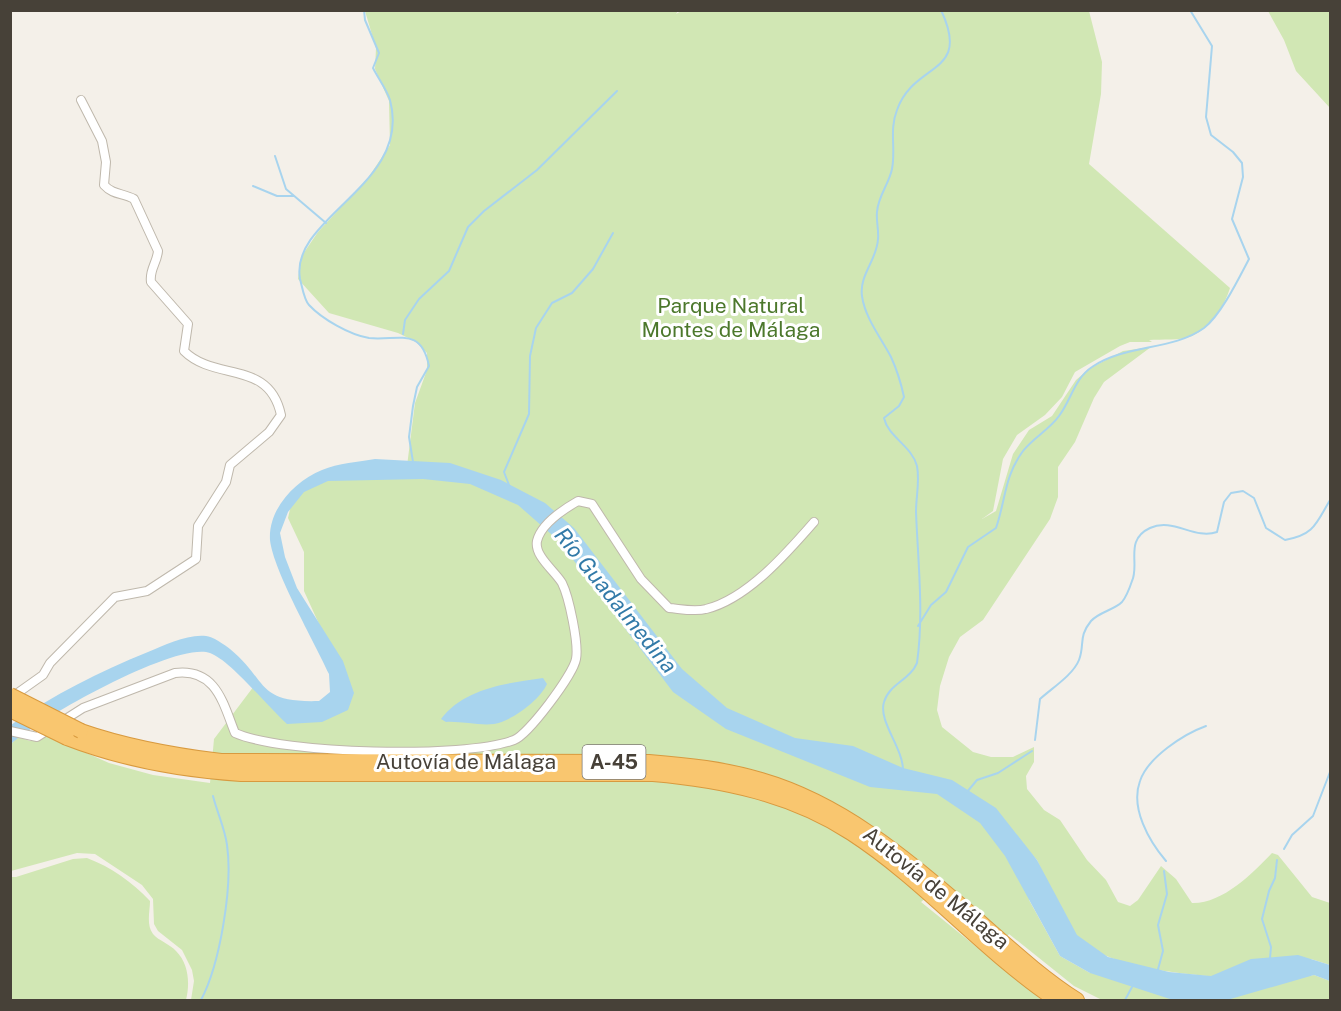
<svg xmlns="http://www.w3.org/2000/svg" width="1341" height="1011" viewBox="0 0 1341 1011" font-family="'Public Sans',sans-serif">
<style>
.green{fill:#d1e7b4;fill-rule:evenodd}
.water{fill:#a8d4ee}
.lines{fill:none;stroke-linecap:round;stroke-linejoin:round}
.stream{stroke:#a8d4ee;stroke-width:2}
.minor-casing{stroke:#bfb8ac;stroke-width:10}
.motorway-casing{stroke:#d89a3f;stroke-width:16}
.minor{stroke:#fff;stroke-width:8}
.motorway{stroke:#f9c66f;stroke-width:14}
.motorway-bridge-casing{stroke:#d89a3f;stroke-width:16;stroke-linecap:butt}
.motorway-bridge{stroke:#f9c66f;stroke-width:14}
.labels{text-anchor:middle;stroke-width:6;stroke-linejoin:round;paint-order:stroke}
.shield{fill:#fff;stroke:#7e7a74;stroke-width:1.5}
.shield-label{font-size:20px;font-weight:bold;fill:#474138}
.park-label{font-size:21px;fill:#4c782c;stroke:#fff}
.street-label{font-size:21px;fill:#474138;stroke:#fff}
.water-label{font-size:22px;font-style:italic;fill:#327aa8;stroke:#fff}
</style>
<rect width="100%" height="100%" fill="#f4f0e9"/>
<path class="green" d="M683,10L1089,11L1102,62L1101,94L1089,164L1230,288C1224,307 1211,327 1192,336C1181,341 1161,339 1149,340L1152,342H1130L1120,346L1075,372L1062,397L1045,415L1017,435L1003,459L993,511L982,519L996,511L1013,454L1029,430L1052,416L1076,380L1089,369L1123,351L1151,347L1104,382L1094,398L1075,442L1058,467V497L1050,519L983,620L960,637L949,657L940,686L937,710L942,727L973,752L991,757H1013L1034,747V762L1026,776L1027,789L1044,810L1060,820L1087,860L1106,880L1118,902L1130,906L1138,900L1161,866L1176,879L1192,903C1222,904 1252,874 1272,853L1278,855L1312,897L1330,903V965L1311,959L1309,976L1314,975L1330,981V1000H1102L1074,986L1009,934L999,947L934,891L921,902L1042,1000H191L194,981L192,970L182,950L158,931L154,924L153,899L142,885L95,854L77,853L11,871V744L18,737L30,741L44,734L109,763L153,775L210,783L214,739L254,686L315,714L336,686L329,646L304,591V552L288,518L293,496C332,472 362,469 407,466L415,403L427,370V353L416,342L398,333L329,313L298,279L301,257L318,232L368,178L390,145L389,101L375,69L376,48L365,11H678L676,14ZM1029,851L1037,860C1049,884 1059,914 1076,935C1102,966 1169,972 1207,976L1090,973L1060,956L1029,900Z
M1268,11H1330V108L1296,71L1284,40Z
M87,858C111,867 132,882 150,901C150,911 146,925 153,934C159,941 170,944 176,951C189,964 190,984 186,1000H11V877H16L73,859Z"/>
<path class="water" d="M375,459L450,463L501,480L545,503L574,528L682,669L727,708L795,738L853,746L903,768L952,780L996,808L1037,860L1077,935L1108,957L1169,972L1211,976L1251,959L1298,955L1330,965V981L1314,975L1227,1000H1173L1090,973L1060,956L1005,856L980,823L937,794L870,787L726,729L673,692L559,541L518,505L470,484L423,479L328,481L304,492L288,512L280,533L285,557L297,588L343,661L354,693L348,710L322,722L287,724C269,708 230,660 210,653C176,641 38,719 11,744V725C54,694 99,672 148,652C165,645 187,634 206,636C212,636 225,645 230,649C269,681 255,703 319,701L330,692L329,674C315,643 273,570 270,540C268,509 295,481 322,470C338,463 359,462 375,459Z
M543,678L547,684C540,700 512,721 494,724C480,726 461,721 446,722L441,719C464,688 508,683 543,678Z"/>
<g class="lines">
<path class="stream" d="M364,10L365,20L379,53L373,68C378,78 387,90 390,100C413,185 289,217 300,279C302,286 304,300 309,305C322,319 350,335 369,338C398,341 421,326 429,366L417,387L413,406L409,437L413,462
M275,156L286,189L326,223
M253,186L277,196H293
M403,334L405,320L419,299L449,271L468,227L484,211L537,170L617,91
M509,485L504,472L529,414L530,356L536,328L552,303L572,293L593,269L613,233
M918,626L931,605L946,592L968,547L996,528C1006,499 1004,477 1023,451C1033,438 1050,429 1059,416C1071,400 1075,378 1092,367C1125,344 1172,351 1204,328C1221,315 1239,278 1249,259L1232,219L1243,177L1242,163L1233,152L1211,135L1206,117L1212,46L1190,10
M1035,740L1040,699C1052,688 1073,675 1079,660C1085,644 1078,637 1091,621C1099,612 1114,610 1122,602C1126,597 1130,587 1132,581C1140,564 1124,540 1150,528C1173,517 1194,540 1217,532L1224,502L1231,493L1243,491L1254,498L1266,528L1285,540C1314,535 1316,524 1330,500
M903,770C903,748 878,721 884,702C889,684 910,680 917,663C924,614 918,562 916,512C916,496 920,482 917,466C912,446 888,437 884,418L899,406L904,397C901,383 897,370 891,357C881,338 865,318 862,296C859,275 877,260 878,239C879,230 876,221 877,212C878,196 889,184 892,169C896,149 889,130 897,110C914,61 972,76 941,10
M967,792L977,780L998,773L1032,751
M1284,849L1292,835L1313,816L1330,772
M1166,861C1149,841 1130,808 1140,781C1148,757 1184,734 1206,726
M1270,958L1271,947L1262,919L1269,891L1275,878L1277,860
M1157,973L1163,951L1158,925L1167,894L1164,871
M201,1000C220,964 233,886 227,845C225,829 217,812 213,796
M1125,1000L1132,987"/>
<defs>
<path id="minor" d="M12,697L43,675L50,663L115,597L147,591L196,559L198,526L226,482L230,465L269,432L281,415C269,359 215,382 184,351L188,324L151,282C149,270 157,263 158,251L134,199C123,193 113,195 104,185L106,162L102,141L81,100
M61,722L83,708L175,673C216,668 223,703 235,733C283,754 464,759 514,740C528,735 573,675 576,659C579,644 569,597 562,583C555,571 534,556 537,541C541,524 564,509 578,501L592,504L641,579L669,608C681,609 695,612 706,609C747,599 787,553 814,522
M10,731L37,737L51,728"/>
<path id="motorway" d="M81,731C127,747 172,755 221,761L649,762C687,765 725,769 761,780C847,805 912,864 978,920C1010,948 1041,977 1077,1000
M67,738C124,760 180,770 241,774H653C722,780 791,794 851,833C925,881 983,951 1056,1000"/>
</defs>
<use href="#minor" class="minor-casing"/>
<use href="#motorway" class="motorway-casing"/>
<use href="#minor" class="minor"/>
<use href="#motorway" class="motorway"/>
<defs>
<path id="motorway-bridge" d="M10,695L81,731
M10,710L67,738"/>
</defs>
<use href="#motorway-bridge" class="motorway-bridge-casing"/>
<use href="#motorway-bridge" class="motorway-bridge"/>
</g>
<g class="labels">
<rect class="shield" x="582.5" y="745" width="63" height="34" rx="4.5"/>
<g class="shield-label">
<text x="614" y="769">A-45</text>
</g>
<g class="park-label">
<text x="731" y="313">Parque Natural<tspan x="731" dy="24">Montes de Málaga</tspan></text>
</g>
<g class="street-label">
<text x="466" y="769">Autovía de Málaga</text>
<text transform="translate(936 888) rotate(39)" y="7">Autovía de Málaga</text>
</g>
<g class="water-label">
<text transform="translate(616 600) rotate(51)" y="8">Río Guadalmedina</text>
</g>
</g>
<rect width="1341" height="1011" fill="none" stroke="#474138" stroke-width="24"/>
</svg>
